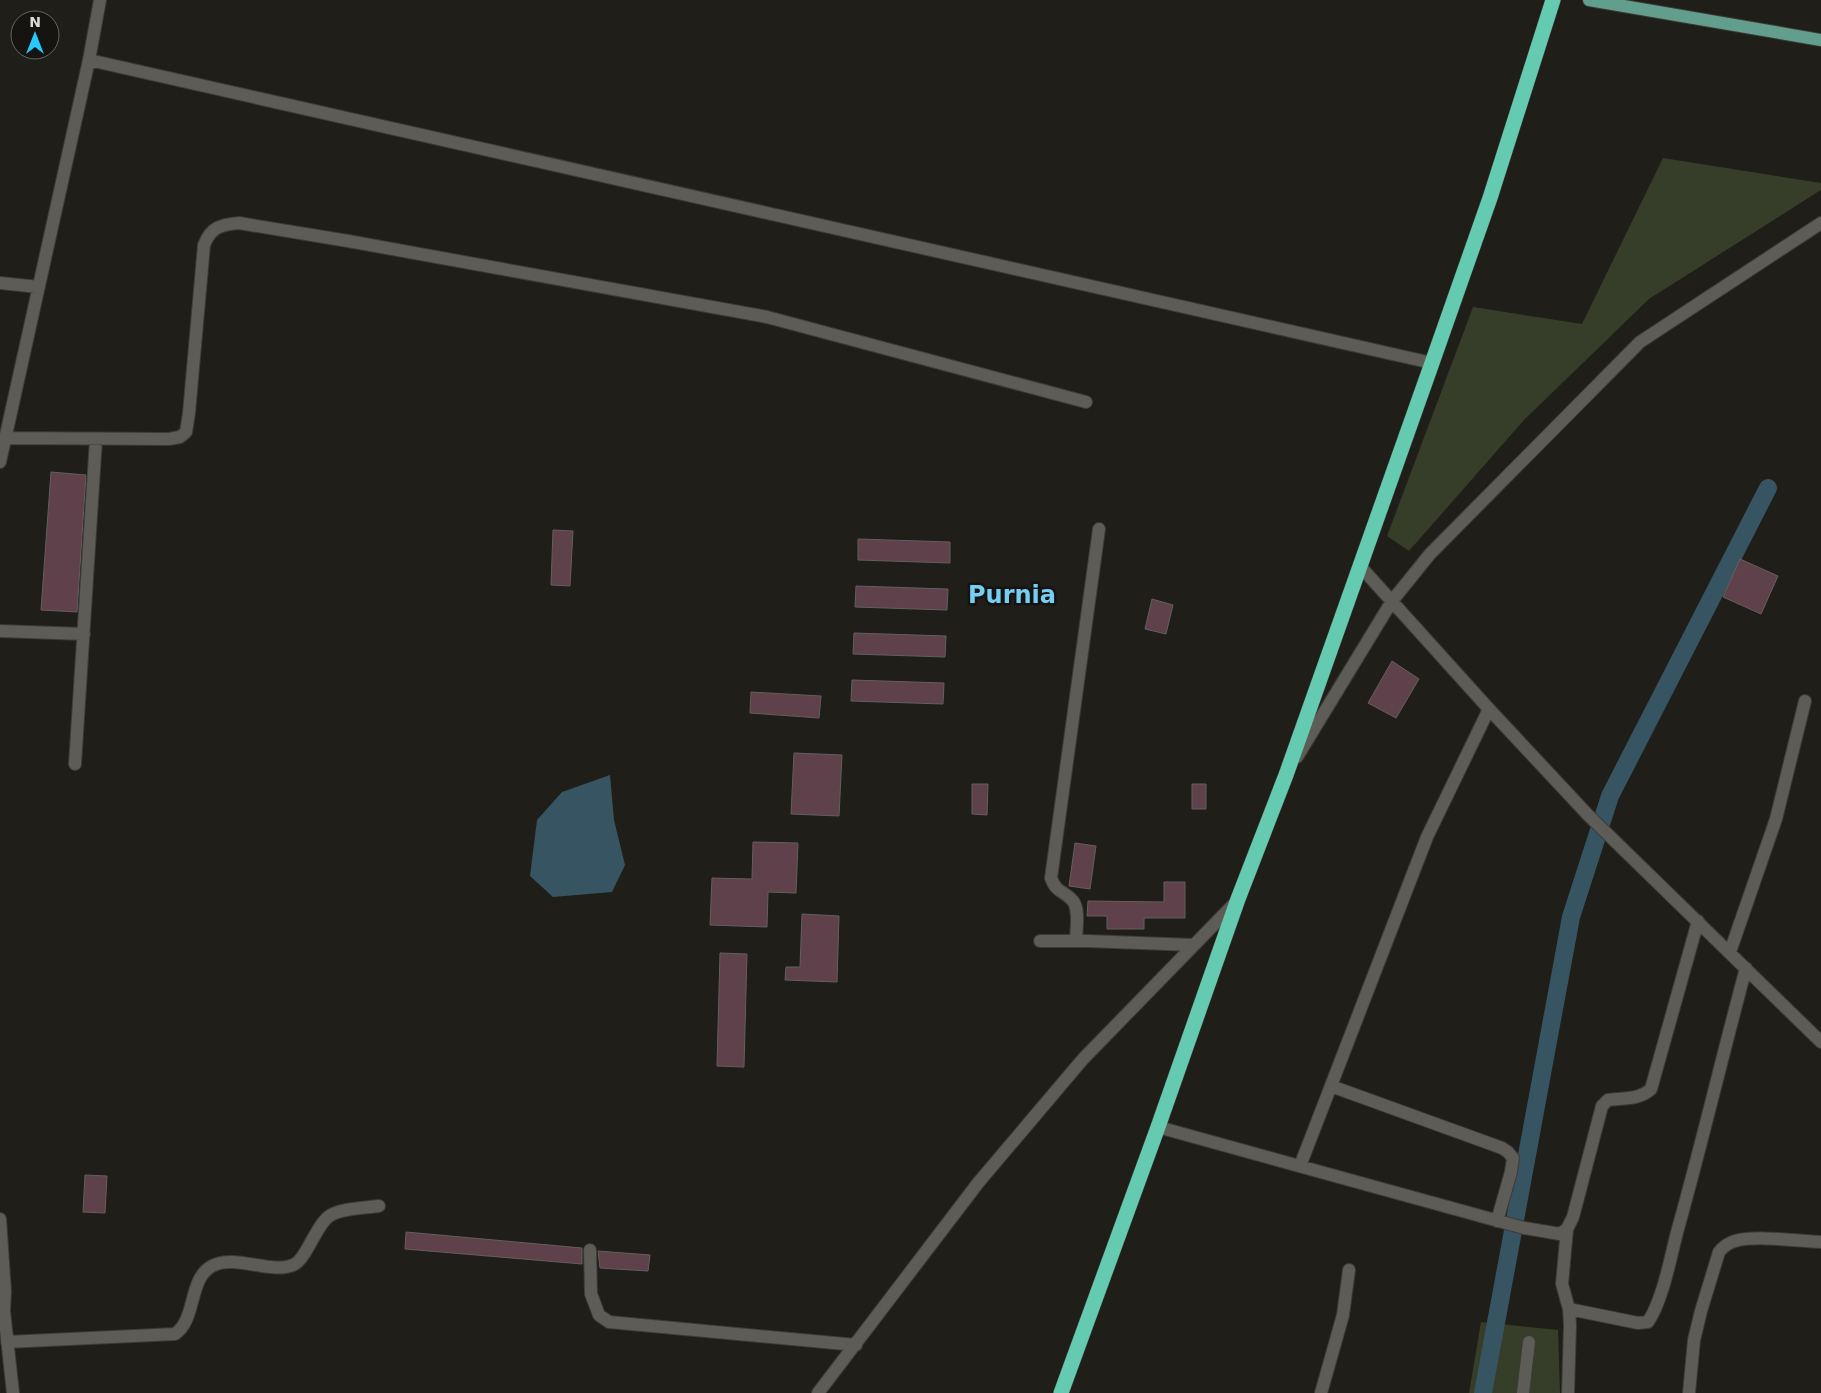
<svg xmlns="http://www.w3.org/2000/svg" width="1821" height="1393" viewBox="0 0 1821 1393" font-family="'DejaVu Sans',sans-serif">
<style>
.green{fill:#363d29}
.water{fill:#375462}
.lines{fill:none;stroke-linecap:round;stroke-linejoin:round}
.canal{stroke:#375462;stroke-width:18}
.building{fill:#5e414b;stroke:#655e60}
.minor-casing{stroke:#3c3b38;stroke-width:14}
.major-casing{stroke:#3c3b38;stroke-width:14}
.highway-casing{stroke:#3c3b38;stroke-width:16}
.minor{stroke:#5d5c56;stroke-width:12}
.major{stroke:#619e8c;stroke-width:12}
.highway{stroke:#64cab0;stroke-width:15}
.labels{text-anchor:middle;stroke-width:5;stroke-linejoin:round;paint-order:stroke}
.town-label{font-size:24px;font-weight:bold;fill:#75cef3;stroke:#161410}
</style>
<rect width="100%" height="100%" fill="#1f1e19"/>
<path class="green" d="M1663,158L1821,183V190L1649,299L1524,420L1409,551L1387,536L1473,307L1582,324Z
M1481,1322L1558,1330L1560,1393H1469Z"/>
<path class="water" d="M610,775L614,820L625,865L612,892L553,897L530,876L537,820L562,792Z"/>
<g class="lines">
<path class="canal" d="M1483,1393L1571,917L1610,796L1768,488"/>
</g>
<path class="building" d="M51,472L86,475L77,612L41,610Z
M553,530L573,531L570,586L551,585Z
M858,539L950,542V563L858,560Z
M1740,559L1778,576L1761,614L1723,597Z
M856,586L948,589L947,610L855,607Z
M1152,599L1173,605L1166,634L1145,629Z
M854,633L946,636L945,657L853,654Z
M1392,661L1419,679L1396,718L1368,703Z
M852,680L944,683L943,704L851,701Z
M751,692L821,696L819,718L750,713Z
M794,753L842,755L839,816L791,814Z
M972,784H988L987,815L972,814Z
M1192,784H1206V809H1192Z
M753,842L798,843L796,893L768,892L767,927L710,925L712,878L752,879Z
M1075,843L1096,846L1090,889L1069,886Z
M1164,882H1185V918H1144V929H1107V916H1087L1088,901L1164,902Z
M802,914L839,916L837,982L785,980L786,967H800Z
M720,953L747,954L744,1067L717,1066Z
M85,1175L107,1176L105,1213L83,1212Z
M406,1232L582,1248V1264L405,1249Z
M598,1251L650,1255L648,1271L600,1268Z"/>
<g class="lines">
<defs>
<path id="minor" d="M89,60L1432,363
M0,283L39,287
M7,438L169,439L180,437L186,432L189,413L204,245C211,227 220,225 239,223L348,241L767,317L1086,402
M0,462L89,60L100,0
M1360,566L1489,709L1588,815L1821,1042
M0,631L84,634
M1297,757L1392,601L1430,554L1640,342L1821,223
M75,764L96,439
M1040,941H1088L1193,945
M1076,941C1076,930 1080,910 1073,901C1065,891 1056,893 1051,878L1099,529
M1730,952L1776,819L1805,701
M1331,1086L1502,1148L1508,1152L1513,1158L1511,1172L1497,1221
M1158,1127L1524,1228L1560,1234L1567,1229L1573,1217L1602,1106L1608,1100C1623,1098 1639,1100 1651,1089L1698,921
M1300,1166L1427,837L1489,709
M0,1219L5,1291L4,1311L13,1393
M1567,1229L1562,1284L1569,1309L1570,1325L1568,1393
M590,1250L591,1294L599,1315L609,1322L856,1345
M1569,1309L1638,1323L1648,1322C1664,1298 1671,1253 1679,1225C1703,1139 1723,1053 1746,968
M7,1342L175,1334C197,1319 188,1279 212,1266C235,1253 273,1276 295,1264C302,1260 307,1249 311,1242C316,1234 320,1224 328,1217C338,1208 366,1208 379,1206
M818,1393L978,1183L1083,1059L1237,901
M1321,1393L1343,1315L1349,1270
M1523,1393L1529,1342
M1689,1393L1694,1340L1701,1311L1719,1252C1723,1247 1728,1243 1735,1241C1757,1235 1797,1241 1821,1242"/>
<path id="major" d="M1589,0L1821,40"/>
<path id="highway" d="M1061,1393L1158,1127L1238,899L1286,775L1432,363L1490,198L1553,0"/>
</defs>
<use href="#minor" class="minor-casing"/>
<use href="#major" class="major-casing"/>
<use href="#highway" class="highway-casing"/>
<use href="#minor" class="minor"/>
<use href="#major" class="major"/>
<use href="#highway" class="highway"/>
</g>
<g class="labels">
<g class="town-label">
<text x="1012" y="603">Purnia</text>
</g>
</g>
<g transform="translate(35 35)"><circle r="24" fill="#161410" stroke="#666460"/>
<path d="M0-4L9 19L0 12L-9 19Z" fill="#25c9fe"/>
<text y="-8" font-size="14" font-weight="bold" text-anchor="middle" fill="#dddbd8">N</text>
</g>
</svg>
